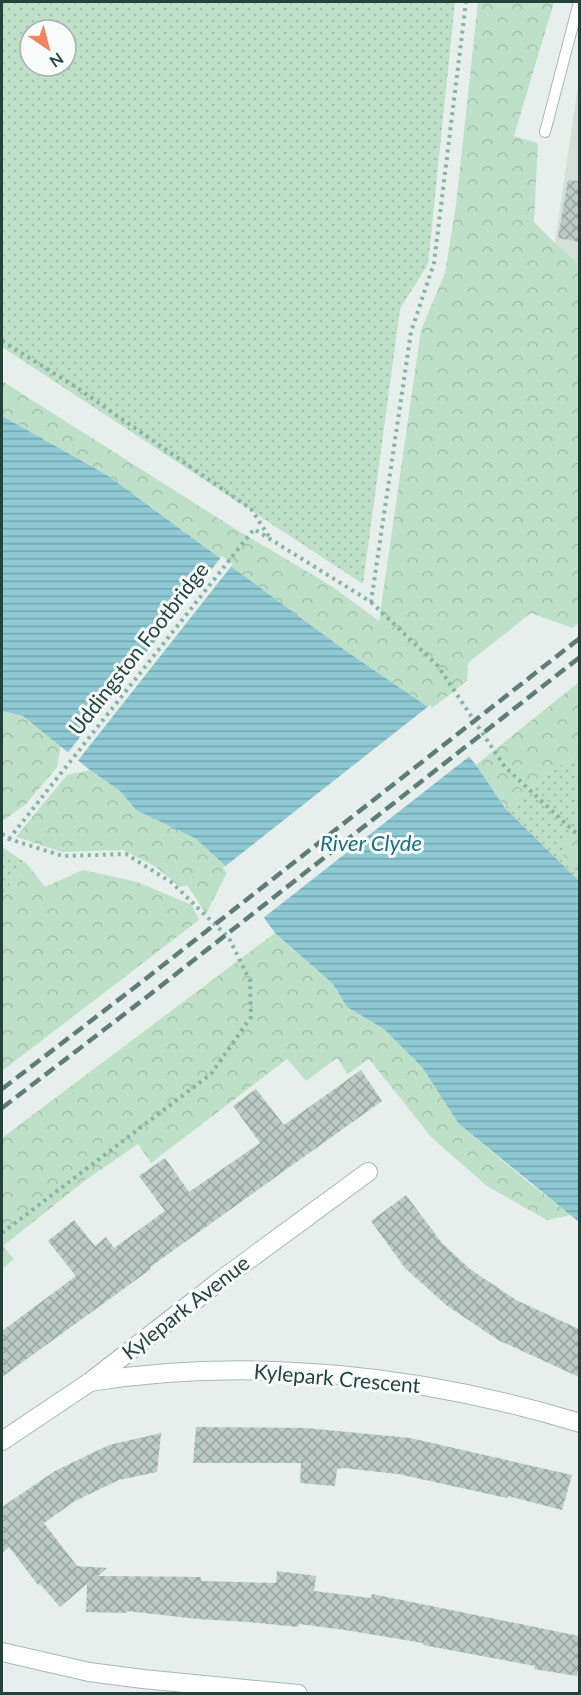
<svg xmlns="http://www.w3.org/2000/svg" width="581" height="1695" viewBox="0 0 581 1695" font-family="Lato,sans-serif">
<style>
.built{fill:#d4dfda}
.grass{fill:url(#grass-dots);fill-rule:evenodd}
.forest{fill:url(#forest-crowns)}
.water{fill:url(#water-rules)}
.pier{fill:#e6efeb}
.building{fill:url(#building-cross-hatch)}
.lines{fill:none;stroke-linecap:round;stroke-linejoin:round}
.service-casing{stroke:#a8b8b2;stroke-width:12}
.minor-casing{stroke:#a8b8b2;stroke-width:20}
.tertiary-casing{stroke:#a8b8b2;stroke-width:20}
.path{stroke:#86b3a5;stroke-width:4;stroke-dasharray:3 4.5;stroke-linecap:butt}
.service{stroke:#fff;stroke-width:10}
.minor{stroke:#fff;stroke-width:18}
.tertiary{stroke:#fff;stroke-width:18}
.rail{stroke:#5f7d75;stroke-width:4.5;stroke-dasharray:12 6;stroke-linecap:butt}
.labels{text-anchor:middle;stroke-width:6;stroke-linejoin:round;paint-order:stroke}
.street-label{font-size:21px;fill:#24423a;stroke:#f7fbf9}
.water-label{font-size:22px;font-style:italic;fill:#1c6f80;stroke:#f7fbf9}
</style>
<defs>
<pattern id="grass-dots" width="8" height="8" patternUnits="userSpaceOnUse" patternTransform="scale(1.5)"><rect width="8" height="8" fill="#bfe0c8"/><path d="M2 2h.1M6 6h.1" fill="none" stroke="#a4c1ad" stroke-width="1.8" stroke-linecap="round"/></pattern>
<pattern id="forest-crowns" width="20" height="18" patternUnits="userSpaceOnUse" patternTransform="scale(1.5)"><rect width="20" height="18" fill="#bfe0c8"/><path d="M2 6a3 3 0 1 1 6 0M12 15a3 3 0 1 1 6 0" fill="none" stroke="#a4c1ad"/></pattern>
<pattern id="water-rules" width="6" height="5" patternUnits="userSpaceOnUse" patternTransform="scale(1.5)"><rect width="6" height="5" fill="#8ec9d4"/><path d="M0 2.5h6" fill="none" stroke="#74a5ad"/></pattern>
<pattern id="building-cross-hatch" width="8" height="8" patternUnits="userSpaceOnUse" patternTransform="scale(1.5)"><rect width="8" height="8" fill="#bbcac4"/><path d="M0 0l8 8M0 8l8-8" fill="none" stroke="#98a6a0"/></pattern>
</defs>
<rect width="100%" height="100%" fill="#e6efeb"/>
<path class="built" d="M579,78V264L555,243Z"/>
<path class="grass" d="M2,2H455L428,264L400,309L363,584L2,347ZM30,30H66V66H30Z
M579,751V881L505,808Z
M2,847L27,864L2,895Z"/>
<path class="forest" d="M478,2H554L514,136L538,143L534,222L555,243L579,264L580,622L572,628L531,613L468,663L467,681L431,709L346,651L107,475L2,416V381L237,530L333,587L379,621L421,330L445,273L456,205Z
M579,682V751L505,808L476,765Z
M2,711L23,716L61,746L57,767L26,804L4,820L2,819Z
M90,770L120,791L136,810L194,837L229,869L206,914L187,885L180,887L156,867L124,850L62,852L16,837L67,775Z
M579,828V875L563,855L565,840Z
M27,864L45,887L83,870L137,882L192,905L199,920L2,1071V895Z
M275,933L333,984L347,1007L384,1029L422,1067L459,1124L529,1183L571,1215L547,1220L487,1186L432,1138L369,1059L347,1074L337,1058L306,1081L287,1059L151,1163L138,1144L87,1179L3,1246L14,1259L2,1269V1138Z"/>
<path class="water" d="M2,416L107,475L346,651L431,709L476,765L505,808L579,881V1222L459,1124L422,1067L384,1029L347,1007L333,984L275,933L229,869L195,838L136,810L120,791L90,770L23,716L2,711Z"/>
<path class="pier" d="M222,556L233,564L76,763L66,755Z
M430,705L471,755L262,919L223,868Z"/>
<path class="building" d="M568,180L579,181V242L558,238Z
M361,1070L382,1101L150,1267L151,1269L2,1377V1331L76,1276L48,1241L74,1220L95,1246L106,1237L114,1248L165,1211L139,1176L165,1158L189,1192L260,1143L233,1106L256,1089L284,1125Z
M406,1195L442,1243L470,1269L516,1300L579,1329V1377L498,1340L446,1305L405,1268L371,1221Z
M196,1427L306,1428L410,1438L572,1475L562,1510L508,1496L507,1498L398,1474L343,1468L337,1469L335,1486L300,1483L301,1463H193Z
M161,1433L157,1472L119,1480L75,1501L44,1523L77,1566L107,1568L98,1576L201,1577V1581L276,1583L277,1571L316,1576L314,1591L371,1598L372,1594L579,1636V1663L577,1676L534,1669L535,1666L423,1645V1643L345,1630L299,1624L298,1627L249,1622L198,1619L127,1611V1613L86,1612L87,1584L60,1607L40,1584L38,1585L9,1547L2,1553V1507L55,1471L109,1445Z"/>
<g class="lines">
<defs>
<path id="service" d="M545,132L579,2"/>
<path id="minor" d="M90,1382C252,1356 423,1375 580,1423
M2,1441L90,1382L221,1280L368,1172"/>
<path id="tertiary" d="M2,1652L89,1672L143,1679L298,1694"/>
</defs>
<use href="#service" class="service-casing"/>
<use href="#minor" class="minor-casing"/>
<use href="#tertiary" class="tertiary-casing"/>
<path class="path" d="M2,341L76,387L251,509L270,538
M371,602L438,666L505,767L580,837
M2,834L9,839L63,856L126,854L171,882L229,938L250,981L251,1017L211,1074L2,1233
M9,839L254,529L371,602L411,332L434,263L466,2"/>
<use href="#service" class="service"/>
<use href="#minor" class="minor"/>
<use href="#tertiary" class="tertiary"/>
<path class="rail" d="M2,1089L139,984L580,638
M2,1108L148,996L580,657"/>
</g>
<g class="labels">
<g class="street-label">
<text transform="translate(139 649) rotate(-52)" y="7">Uddingston Footbridge</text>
<text transform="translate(186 1308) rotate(-38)" y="7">Kylepark Avenue</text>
<text transform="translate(337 1379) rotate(5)" y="7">Kylepark Crescent</text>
</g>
<g class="water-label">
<text x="371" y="851">River Clyde</text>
</g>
</g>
<rect width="581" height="1695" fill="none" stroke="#24423a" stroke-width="6"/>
<g transform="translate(48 48) rotate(145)"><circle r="28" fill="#f7fbf9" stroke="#a3b1ad" stroke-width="1.5"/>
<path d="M0-4.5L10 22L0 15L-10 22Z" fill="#f4845f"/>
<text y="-9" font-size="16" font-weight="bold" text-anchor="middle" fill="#24423a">N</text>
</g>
</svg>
